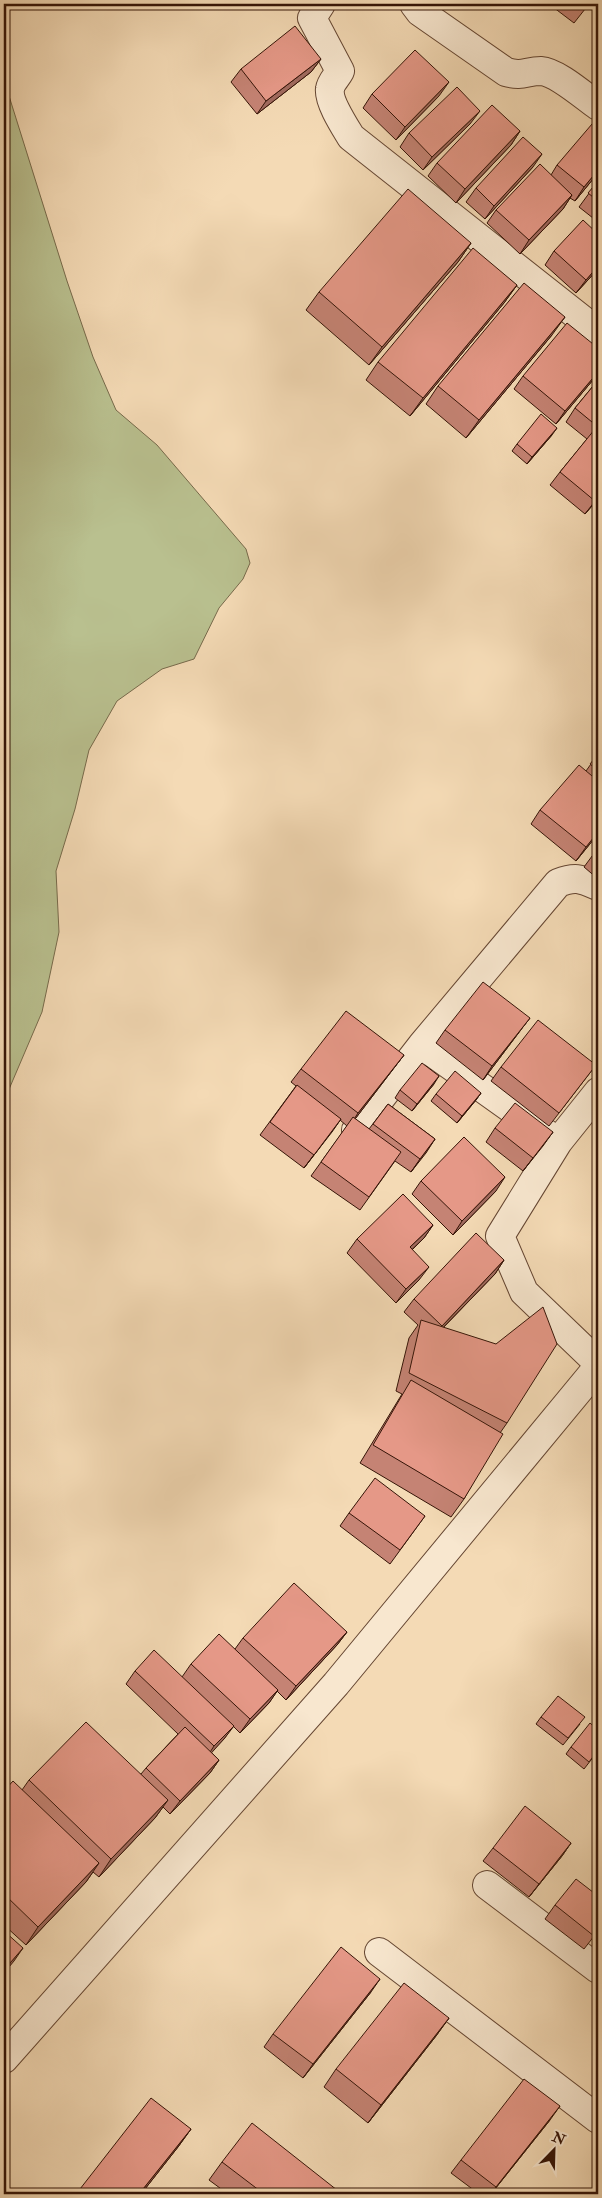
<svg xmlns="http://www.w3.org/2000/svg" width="602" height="2198" viewBox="0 0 602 2198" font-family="'IM FELL Double Pica',serif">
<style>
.green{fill:#b9c08f;stroke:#776a4b}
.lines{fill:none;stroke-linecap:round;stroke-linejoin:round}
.minor-casing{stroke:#654632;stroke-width:30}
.tertiary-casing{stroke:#654632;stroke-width:30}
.minor{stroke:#f8e7cf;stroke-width:28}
.tertiary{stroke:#f8e7cf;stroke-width:28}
.wall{fill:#c58374;stroke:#351407}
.shaded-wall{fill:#a06a5e;stroke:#351407}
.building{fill:#e59887;stroke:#351407}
</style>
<rect width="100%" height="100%" fill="#f4dab5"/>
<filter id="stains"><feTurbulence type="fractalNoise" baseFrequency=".004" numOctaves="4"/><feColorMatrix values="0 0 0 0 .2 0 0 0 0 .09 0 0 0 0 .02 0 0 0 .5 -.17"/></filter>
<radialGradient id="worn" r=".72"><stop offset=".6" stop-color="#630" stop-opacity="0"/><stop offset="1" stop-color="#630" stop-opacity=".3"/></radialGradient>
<path class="green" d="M4,80L67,281L93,357L116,410L157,445L246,549L250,563L243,579L219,608L194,659L162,669L117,701L89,750L75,809L56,871L59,932L42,1012L4,1101Z"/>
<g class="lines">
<defs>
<path id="minor" d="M321,4L312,18L340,71C337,77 331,82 330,89C328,101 345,127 351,137L598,332
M414,4L420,12L506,72C523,77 526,71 541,71C557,72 585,97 598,106
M598,1092L558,1142L500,1236L524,1292L598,1363
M356,1130L422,1045
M558,1142L422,1045L558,883C576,876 581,879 598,886
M487,1885L598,1969
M379,1952L598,2119"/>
<path id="tertiary" d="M4,2059L336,1684L598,1367"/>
</defs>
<use href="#minor" class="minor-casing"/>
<use href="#tertiary" class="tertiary-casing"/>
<use href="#minor" class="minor"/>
<use href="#tertiary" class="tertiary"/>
</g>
<path class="wall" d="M549,4H589L574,23Z
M321,59L311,72L257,114L231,82L241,69Z
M372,94L439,96L396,140L363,108Z
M470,124L423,170L400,147L409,133Z
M520,131L511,145L456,203L428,176L437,163Z
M557,165L598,173L575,201L570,198L563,209L520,254L487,223L496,210L551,175Z
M533,167L485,219L466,202L476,188Z
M598,181V222L579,207Z
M471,243L458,262L369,365L306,310L319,292Z
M554,251L598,269L576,293L545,265Z
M517,285L504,303L410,416L366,380L378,362Z
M552,335L466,438L426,404L438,386Z
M598,348V374L556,424L514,389L523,376Z
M598,380V499L585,514L550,485L560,472L587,439L566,422L575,408Z
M552,435L527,464L512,451L517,444Z
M598,754V834L576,861L531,824L540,810L586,771Z
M598,848V879L584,867Z
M445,1030L520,1031L483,1080L436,1043Z
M404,1055L394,1068L355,1119L369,1129L388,1104L435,1139L411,1172L395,1161L360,1210L311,1176L347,1126L340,1120L304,1168L260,1135L296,1086L291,1082L301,1069Z
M596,1065L586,1078L549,1126L491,1081L501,1067Z
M434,1084L412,1111L395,1098L400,1090Z
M481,1093L476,1100L457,1123L431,1101L436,1094Z
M495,1128L553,1132L523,1171L486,1142Z
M421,1181L496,1191L453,1235L412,1194Z
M433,1225L424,1238L412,1250L419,1280L396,1303L347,1253L357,1239Z
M504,1260L495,1274L444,1327L507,1423L500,1433L464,1499L451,1517L360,1463L402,1394L396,1391L409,1338L418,1325L404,1312L414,1299Z
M349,1513L425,1516L390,1564L340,1526Z
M347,1632L337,1645L286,1700L277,1691L269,1703L240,1733L233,1726L224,1739L211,1752L219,1760L210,1773L170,1814L163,1807L155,1818L99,1877L93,1872L86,1882L26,1945L4,1925V1791L22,1790L29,1780L141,1774L146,1768L178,1734L126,1684L135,1671L182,1677L191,1664L235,1649L243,1638Z
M541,1717L580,1724L563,1745L536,1724Z
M571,1747L598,1751L584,1769L566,1754Z
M571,1843L562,1856L529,1897L483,1861L493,1848Z
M555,1905L598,1931L584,1949L545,1919Z
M371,1992L303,2078L264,2047L273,2034Z
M449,2018L436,2036L368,2123L324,2087L336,2069Z
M550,2120L491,2194H479L451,2173L461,2160Z
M191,2129L178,2147L141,2194H76L80,2189Z
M222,2162L342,2194H228L209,2180Z"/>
<path class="shaded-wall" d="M321,59L311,72L257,114L266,101Z
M449,82L439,96L396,140L405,127Z
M480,111L470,124L423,170L432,157Z
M520,131L511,145L456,203L465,189Z
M542,154L533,167L485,219L494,206Z
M598,170V173L575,201L584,187Z
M572,195L563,209L520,254L529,240Z
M471,243L458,262L369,365L382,347Z
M598,266V269L576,293L586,280Z
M517,285L504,303L410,416L423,398Z
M565,317L552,335L466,438L479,420Z
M598,372V374L556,424L565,411Z
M557,428L552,435L527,464L532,457Z
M598,497V499L585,514L595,501Z
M598,832V834L576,861L586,847Z
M530,1018L520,1031L483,1080L492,1066Z
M404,1055L394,1068L349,1127L358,1113Z
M439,1076L434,1084L412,1111L417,1104Z
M481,1093L476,1100L457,1123L462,1116Z
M341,1119L332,1132L304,1168L314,1155Z
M553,1132L543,1146L523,1171Z
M435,1139L426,1153L411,1172L420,1159Z
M505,1177L496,1191L453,1235L462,1221Z
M433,1225L424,1238L400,1261L410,1247Z
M504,1260L495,1274L432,1339L442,1326Z
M429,1267L419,1280L396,1303L406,1289Z
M347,1632L337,1645L286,1700L296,1686Z
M278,1690L269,1703L240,1733L250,1719Z
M234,1726L224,1739L205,1760L214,1746Z
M219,1760L210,1773L170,1814L180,1801Z
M168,1800L155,1818L99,1877L111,1859Z
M571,1843L562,1856L529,1897L539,1884Z
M99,1863L86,1882L26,1945L38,1927Z
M23,1948L14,1961L4,1973V1970Z
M380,1979L371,1992L303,2078L313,2064Z
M449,2018L436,2036L368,2123L381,2105Z
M560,2106L550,2120L491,2194L496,2187Z
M191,2129L178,2147L141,2194H139Z"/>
<path class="building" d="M295,26L321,59L266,101L241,69Z
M415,50L449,82L405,127L372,94Z
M457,87L480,111L432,157L409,133Z
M492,105L520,131L465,189L437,163Z
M598,117V170L584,187L557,165Z
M523,137L542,154L494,206L476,188Z
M540,164L572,195L529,240L496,210Z
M598,181V201L588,193Z
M408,189L471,243L382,347L319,292Z
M583,220L598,234V266L586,280L554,251Z
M473,248L517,285L423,398L378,362Z
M524,283L565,317L479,420L438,386Z
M567,323L598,348V372L565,411L523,376Z
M598,380V427L575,408Z
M541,414L557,428L532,457L517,444Z
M595,429L598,432V497L595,501L560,472Z
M598,754V771L590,764Z
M579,765L598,781V832L586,847L540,810Z
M598,848V858L593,854Z
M483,982L530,1018L492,1066L445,1030Z
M346,1011L404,1055L358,1113L301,1069Z
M538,1020L596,1065L559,1113L501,1067Z
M422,1063L439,1076L417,1104L400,1090Z
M455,1071L481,1093L462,1116L436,1094Z
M297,1085L341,1119L314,1155L270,1122Z
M515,1103L553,1132L533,1158L495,1128Z
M388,1104L435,1139L420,1159L373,1124Z
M353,1117L401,1152L369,1197L321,1162Z
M464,1137L505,1177L462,1221L421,1181Z
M403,1194L433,1225L410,1247L429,1267L406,1289L357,1239Z
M476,1233L504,1260L442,1326L414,1299Z
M543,1307L557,1344L507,1423L409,1373L421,1320L496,1344Z
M411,1380L503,1434L464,1499L373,1445Z
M375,1478L425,1516L400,1550L349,1513Z
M294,1583L347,1632L296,1686L243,1638Z
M219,1634L278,1690L250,1719L191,1664Z
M154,1650L234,1726L214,1746L135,1671Z
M558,1696L585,1717L568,1738L541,1717Z
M86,1722L168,1800L111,1859L29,1780Z
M590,1723L598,1730V1750L589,1762L571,1747Z
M185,1727L219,1760L180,1801L146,1768Z
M13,1781L99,1863L38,1927L4,1894V1791Z
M525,1806L571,1843L539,1884L493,1848Z
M576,1879L598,1896V1930L594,1936L555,1905Z
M4,1931L23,1948L4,1970Z
M341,1947L380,1979L313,2064L273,2034Z
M404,1983L449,2018L381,2105L336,2069Z
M524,2079L560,2106L496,2187L461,2160Z
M151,2098L191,2129L139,2194H87L80,2189Z
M252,2123L342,2194H264L222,2162Z"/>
<rect width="602" height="2198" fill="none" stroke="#f4dab5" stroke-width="20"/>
<rect x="5" y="5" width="592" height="2188" fill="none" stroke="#351407" stroke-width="2.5"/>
<rect x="10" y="10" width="582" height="2178" fill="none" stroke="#351407"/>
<g transform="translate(554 2150) rotate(23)" stroke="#f8e7cf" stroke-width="4" paint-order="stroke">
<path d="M0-4L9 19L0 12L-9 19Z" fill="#351407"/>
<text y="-8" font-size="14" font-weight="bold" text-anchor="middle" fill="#351407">N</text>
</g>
<rect width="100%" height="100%" filter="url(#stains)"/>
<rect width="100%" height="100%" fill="url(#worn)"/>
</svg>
